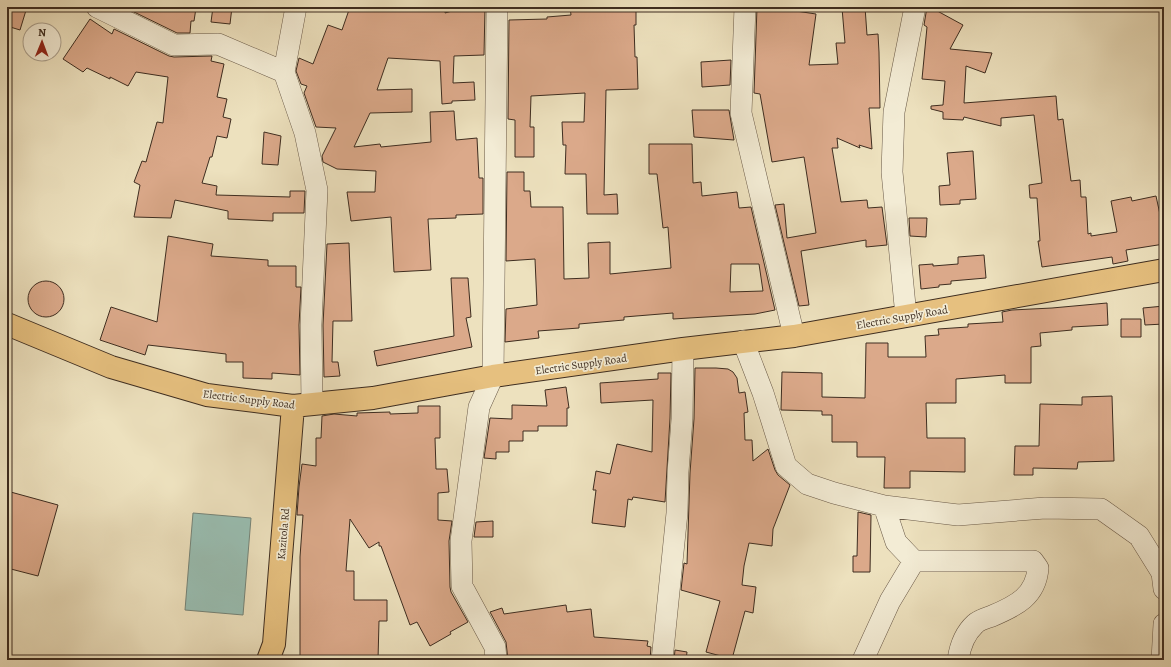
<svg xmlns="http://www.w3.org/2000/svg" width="1171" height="667" viewBox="0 0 1171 667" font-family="Alegreya,serif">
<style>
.water{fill:#99beb2;stroke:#758478}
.building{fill:#dba98a;stroke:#3e2d20;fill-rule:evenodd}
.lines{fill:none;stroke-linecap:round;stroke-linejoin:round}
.minor-casing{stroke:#6a5a48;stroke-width:22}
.major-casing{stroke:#3e2d20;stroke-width:24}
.minor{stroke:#f3ecd5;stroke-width:21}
.major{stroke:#e6c07f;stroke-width:22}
.labels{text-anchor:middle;stroke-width:3.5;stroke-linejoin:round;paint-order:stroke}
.street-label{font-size:11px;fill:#3e2d20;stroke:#f3ecd5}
</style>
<rect width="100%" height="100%" fill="#ede1be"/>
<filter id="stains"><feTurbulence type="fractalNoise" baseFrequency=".005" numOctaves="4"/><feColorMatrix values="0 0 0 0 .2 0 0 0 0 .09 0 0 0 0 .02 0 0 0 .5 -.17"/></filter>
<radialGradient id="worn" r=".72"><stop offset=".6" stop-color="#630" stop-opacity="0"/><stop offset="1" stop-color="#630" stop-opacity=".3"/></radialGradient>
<path class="water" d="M193,513L251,518L243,615L185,610Z"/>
<path class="building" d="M7,7H27L20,30L7,26Z
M132,7L196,8L194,21H191L190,33H177L132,11Z
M213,7H232L230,24L211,22Z
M350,7H446L445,13L466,7H485L484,55L454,56L453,83L474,82L475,100L452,101V103L442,104L440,61L388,58L377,90L412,89V112L370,113L354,147L380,144L381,147L431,142L430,112L454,111L456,140L477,138L479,178H483V214L456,215V218L428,219L431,270L394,272L391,217L351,221L347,192H375L376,171L337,169L323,162L322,156L336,128L316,127L304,93L307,86L301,84L296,71L299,58L313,64L328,25L342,30Z
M570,7H636V25H634L635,57H637L638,89L606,90L604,195L617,194L618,214H587L586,174H565L566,145H563L562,122H584L585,93L531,96L530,127H534V157H515V120L508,119L509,20L547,19V17L571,15Z
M757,7H769L816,14L809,65L838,64L836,43H845L842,8L865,7L867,35L878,34L879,52L880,108H869L872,149L859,145L860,148L837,138L838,148H832L841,202L867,200L868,208L882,207L887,245L866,247V240L801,251L809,305L799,306L775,205L784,204L787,238L816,233L804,157L772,162L760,94L754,93Z
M927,7H930L963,25L950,49L992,53L985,73L966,66L964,103L1056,96L1058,120L1063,119L1071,181L1080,180L1081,197H1086L1088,234L1091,233V236L1117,232L1111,201L1131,197L1132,201L1156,196L1161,219L1164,218V244L1126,250L1128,261L1113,264L1112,257L1042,267L1038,241H1040L1037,198H1030L1029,185L1042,183L1034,115L1001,118V126L964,117L963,120L943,119V112L931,109V106L943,105L945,81L922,79L927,27L924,25Z
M90,19L112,34L114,29L169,56L174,57L211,56H212L211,61L224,64L217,97L227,99L223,117L231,119L227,138L217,136L212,157H210L202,183L217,186L216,195L290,197V191H305L304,213H273V221L228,219V211L175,200L171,218L134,217L140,185L134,182L142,161L146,162L157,122L163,123L168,77L136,72L128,86L110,77V79L87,68L83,72L63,59Z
M731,60L730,85L702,87L701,62Z
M692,110H729L734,140L694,137Z
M264,132L281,136L278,165L262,164Z
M649,144H692L693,183L701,182L702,196L737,192L739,208L751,207L775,310L755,314L673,319V313L624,317V320L579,324V328L538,331L539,338L505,342L506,309L537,305L535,259L506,261L507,172H524V191H530L531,207H563L564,279L589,278L588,243L610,242V274L671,268L668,227L663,228L657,174H649ZM731,264H759L763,291L730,292Z
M973,151L976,199L960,200V204L940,205L939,186L950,185L947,153Z
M909,218H927L926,237L910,236Z
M168,236L213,244L211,256L268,260V266H296V287H301L299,325L300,375L272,373V379L243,378V362H226V354L148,345L145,355L100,340L111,307L157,322Z
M349,243L352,321H333L332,362H338L340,376L324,377L323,325L327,244Z
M984,255L986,278L951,281V284L939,285V287L921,289L919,265L933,264V266L958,264V257Z
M451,278H468L471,317L466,318L472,347L377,366L374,351L454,336Z
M28 299a18 18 0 1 1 36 0a18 18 0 1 1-36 0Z
M1107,303L1108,325L1072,327V330L1040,333L1041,346L1031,347V383H1005V375L956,379V403H926L927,438H965V472L910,471V488H884L885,457H857V442H832V415H822V411L781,410L782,372L822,373V397L865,398L866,343H888V357H926L925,336L939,335L938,329L968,327V324L1003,322L1002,312L1012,310L1052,308Z
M1164,306V324L1145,325L1143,308Z
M1121,319H1141V337H1121Z
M695,368H716L728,369L733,372L737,378L739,393L745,392L748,412L744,413L745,440H752L753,461L768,449L775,470L778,475L790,485L773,529L772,546L749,543L744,566L742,585L756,587L753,613L745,611L732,659L706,652L720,601L681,590L684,563L687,564L690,473L694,419Z
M658,373H671L670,418L665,502L633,497L632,500L628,499L625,527L592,523L596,490H593L596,471L610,474L617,444L652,452L653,400L601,403L600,383L658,379Z
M566,387L569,408H567V426H538V431H523V441H509V452H496V459L484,458L490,418L512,419V405L547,406L545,390Z
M1112,396L1114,461L1078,462L1077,469L1033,468V475H1014L1015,446H1039L1040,404L1082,405V397Z
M418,406H440V438H435L436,469H447L449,492L438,493V520L452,521L449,541L450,587L451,592L468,622L450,632L451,634L430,646L417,622L410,625L381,546H379V542L369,548L350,519L346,571H354V600H387V621H379L378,660H300V557L303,515H297L299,487L302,464L316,466V438H321L322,416L334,414L357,416V413L390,412V414L418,413Z
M7,491L58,505L38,576L7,568Z
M858,512L871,515L870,572H853V556H857Z
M493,521V537H474L476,522Z
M566,605L567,612L591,609L594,637L648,641L647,646L651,647L650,660L604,657L596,660H508L506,642L490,612L502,608L504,614Z
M675,650L687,652L686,660H674Z"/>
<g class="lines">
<defs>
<path id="minor" d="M97,7L174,45L218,44L284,72
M296,7L284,72L305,133L317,190L311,325L312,404
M745,7L741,113L794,336
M906,316L892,172L894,112L915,7
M743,341L763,393L786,466L807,484L834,493L884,506L958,515L1045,508L1101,509L1139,536L1162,573L1164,589
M914,561H1033L1038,568C1036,596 1016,606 992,616C987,618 979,620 975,624C964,634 960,646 958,660
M496,660L495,647L462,586L461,541L479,407L493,376L497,7
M662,660L677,513L678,472L682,419L683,349
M863,660L890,601L914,561L896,542L884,506
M1162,660L1164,624"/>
<path id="major" d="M7,324L111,367L207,395L293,406L373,398L493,376L683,349L794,336L1164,270
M268,660L274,644L293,406"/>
</defs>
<use href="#minor" class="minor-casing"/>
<use href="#major" class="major-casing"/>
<use href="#minor" class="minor"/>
<use href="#major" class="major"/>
</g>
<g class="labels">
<g class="street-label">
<text transform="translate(902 317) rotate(-10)" y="4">Electric Supply Road</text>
<text transform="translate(581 364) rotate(-8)" y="4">Electric Supply Road</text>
<text transform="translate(249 399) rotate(7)" y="4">Electric Supply Road</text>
<text transform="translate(283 534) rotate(-85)" y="4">Kazitola Rd</text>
</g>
</g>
<rect width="1171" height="667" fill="none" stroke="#ede1be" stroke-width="24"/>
<rect x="8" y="8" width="1155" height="651" fill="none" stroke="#3e2d20" stroke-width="2"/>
<rect x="12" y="12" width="1147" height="643" fill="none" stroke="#3e2d20"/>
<g transform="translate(42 42) rotate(1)"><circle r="19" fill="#f3ecd5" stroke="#aba08d"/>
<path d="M0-3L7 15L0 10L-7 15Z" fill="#8f2418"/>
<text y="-6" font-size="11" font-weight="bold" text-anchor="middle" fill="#3e2d20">N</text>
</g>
<rect width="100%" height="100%" filter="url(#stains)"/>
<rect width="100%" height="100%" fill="url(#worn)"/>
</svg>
